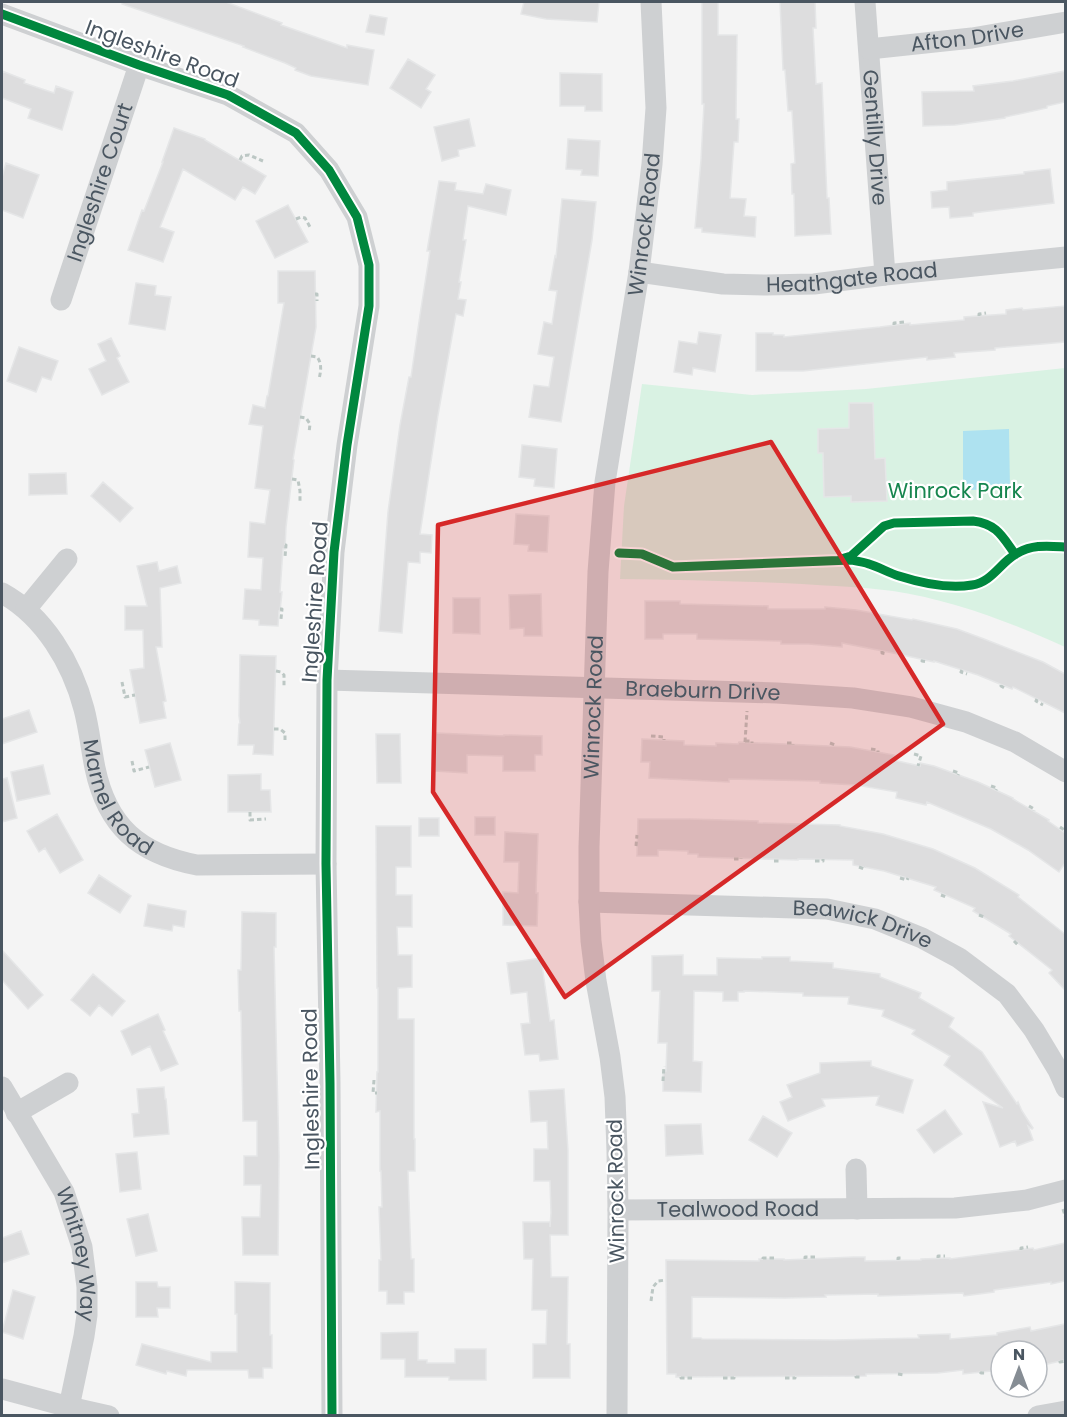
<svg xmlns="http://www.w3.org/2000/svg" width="1067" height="1417" viewBox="0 0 1067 1417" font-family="Poppins,sans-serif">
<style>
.green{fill:#d9f2e3}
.water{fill:#aee2f0}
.building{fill:#ddddde;stroke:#e5e6e7;stroke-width:1.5}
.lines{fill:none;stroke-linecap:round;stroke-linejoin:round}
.path{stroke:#bcc7c4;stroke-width:3;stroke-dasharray:4.5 3;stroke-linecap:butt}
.minor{stroke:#ced0d2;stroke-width:21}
.cycleway-casing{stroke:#fff;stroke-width:13}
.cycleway{stroke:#00873e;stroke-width:9}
.marked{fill:#d62828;fill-opacity:0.2;stroke:#d62828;stroke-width:4.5;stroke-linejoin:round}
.labels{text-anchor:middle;stroke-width:4.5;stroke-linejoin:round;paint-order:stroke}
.street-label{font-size:21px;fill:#4a5661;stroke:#fff}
.park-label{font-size:21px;fill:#17864f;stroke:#fff}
</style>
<rect width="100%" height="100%" fill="#f4f4f4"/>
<path class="green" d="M1065,368V647C1010,622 952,600 893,591C863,587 832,586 802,584C741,581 680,580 620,579L624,506L642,384L752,395L866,389Z"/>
<path class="water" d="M1009,429L1010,489L963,490V431Z"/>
<path class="building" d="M122,2H226L282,23L281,25L347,48V45L374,50L368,85L311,76L295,70L296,68L285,63L243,47L244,46L122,4Z
M524,2H599L597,22L546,19L521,14Z
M702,2H718V35H737L736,119H739L738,142H734L730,198L746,199L744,216L756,217L755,237L702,232V228H695L701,160L704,104H702Z
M780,2H815L816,28H813L816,84L822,83L827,198H829L831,234L795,236L794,194H792L791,164L795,163L792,111H788L785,70H783Z
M370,15L387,18L384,35L366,32Z
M408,59L435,75L426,89L431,92L421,108L390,88Z
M2,71L25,80L24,83L54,93L56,86L73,92L62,130L28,118L31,109L2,98Z
M1065,71V102L1047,106V108L1005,117V118L955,125L923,126L922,92L974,91L973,86L1013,81Z
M560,73L602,74V111H585V106H560Z
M469,119L475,146L458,150L459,156L442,161L434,127Z
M174,128L205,139V140L266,176L255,194L243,187L235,200L183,169L160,227L174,232L163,262L128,250L142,210L144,211L163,162H162Z
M568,139L600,141L598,176L581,175L582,170L566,169Z
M6,163L39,175L23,218L2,210V177Z
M1050,169L1054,203L973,213V216L950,218L949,207L932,208L931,192L947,190V182L1024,174V172Z
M439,181L456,183L455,190L483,194L486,184L511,190L506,215L468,206L463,240H466L459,282H461L458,299L466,300L463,316L456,314L438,415L420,534L432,535L431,553L420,552V563L408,562L402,633L379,631L388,512L400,425L409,377H411L420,315L430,251H427Z
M562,199L596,202L592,240L561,422L529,417L534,385L549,387L554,357L538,354L544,322L552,324L557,291L549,290L555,256L556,257Z
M288,205L308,242L275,258L256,221Z
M278,271H315L316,327L293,459L294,460L286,527L285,549H283L280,592H282L280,611H279L278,626L259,625V620L243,619L245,589L261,590L263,558L248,557L250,522L265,524L270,490L255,488L263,426L249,424L253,405L265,408L267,396H268L284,303H278Z
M136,283L156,286L155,295L171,297L165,330L129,324Z
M1065,306V342L995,348V350L954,353L955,357L927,360V357L803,371H756V333H773V335H784V337L880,327L910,323V325L964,320V317L1006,314V310L1022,308L1023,310Z
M699,332L721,335L715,372L693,368L692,375L674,372L679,341L697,344Z
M111,338L120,356L117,358L129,382L102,395L89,369L106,361L98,344Z
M19,347L58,361L51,380L42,377L36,392L7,381Z
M849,403H873L875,459L885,458L887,501L851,502V496L824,497L823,453H818V429L849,428Z
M522,445L557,449L554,488L534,486L535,479L519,477Z
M66,473L67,494L29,495V474Z
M103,482L133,508L120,522L91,496Z
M516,514L549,516L547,552L528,551L529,545L514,544Z
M157,562L159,571L177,566L181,583L160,588L162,647H156L166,701L163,702L166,718L140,723L130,670L144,668L143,630H125V606H147L137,566Z
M541,594L542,636H524V628L510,629L509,595Z
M453,598H480V634L453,633Z
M645,601H680V604L768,606V609H825V607L856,610L912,620L913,619L957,629L984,639L1043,662L1065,674V713L1013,687L1012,689L978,675L934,661V662L898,654L842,643V647L809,644H781V641L697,639V634H663V639H645Z
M240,655L276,656L273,755L253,754L254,745H238L239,724L240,723L239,716Z
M29,710L37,732L2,744V719Z
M436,733L504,736V735L542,736V755H535V771H503V756L467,755V773L435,771Z
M376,734H400L401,783H377Z
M642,739L684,741V745L716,746V743L738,744L739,742L850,747L894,755L893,760L920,766V763L934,766L978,782L1013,798V799L1049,820L1048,821L1065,833V863L1059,872L1028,850L991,829L927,802L926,805L896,798L897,792L856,785L820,783V781L729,779V782L649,778L650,762H641Z
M170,743L181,780L155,787L145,750Z
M43,765L50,794L17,801L11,772Z
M261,774V790H270L271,812H228V775Z
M7,778L17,818L2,822V779Z
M57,814L83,860L60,873L45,848L39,852L27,831Z
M475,817H495V835H475Z
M419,818H439V836H419Z
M638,819H689L758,821V823L840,825V826L883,834L933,849L975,868L1019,895L1018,897L1065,934V990L1049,973L1052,970L1009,936L1011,934L973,911L975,908L934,890L936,887L884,871L853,865V860L798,859V860L698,857V854H688V851L658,850V856H637Z
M376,826H411V867H396V895H412V927H397L398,955H412V987L398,988V1019H414V1139H415V1171H408L411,1259H414V1292H404V1304H387V1291H379V1260H381L379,1207H382L381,1171H380V1111L376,1112L377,1072H378V988H377Z
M505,832L538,834L536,893H538L537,926L503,925V892L518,893L519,862H504Z
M99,875L131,896L120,913L88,893Z
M148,904L186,911L184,927L173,925L172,931L144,926Z
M242,912L276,913V947H274L279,1156L278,1255H243L242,1217H260L261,1185H244V1156H257V1121H243L241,1011H239L238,970H241Z
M2,950L43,995L28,1009L2,980Z
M683,955V975H717V958L762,959V957H790V961L833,963V968L880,974V977L921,993L919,998L954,1018L949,1027L982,1052L1017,1104L1018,1102L1022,1111L1033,1128L1032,1129L1028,1126L1033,1140L1017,1146L1015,1141L1000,1147L983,1102L1003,1108L944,1065L950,1056L912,1034L915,1030L882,1016L884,1010L848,1004L849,997L803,996V993L744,991V992H738V1001H723V992L694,991L693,1061L702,1062L701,1092L663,1091V1071H666L667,1043H658L660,991H652V956Z
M541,958L550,1021L554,1020L558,1059L540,1061L539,1054L525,1055L521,1024L530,1023L527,992L511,994L507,963Z
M93,974L125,1001L112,1016L99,1005L90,1016L71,1000Z
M158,1014L165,1030L163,1031L178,1064L161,1071L150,1046L132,1055L121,1031Z
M871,1061V1066L913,1080L903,1113L876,1105L879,1096L822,1099L825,1106L788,1121L780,1102L792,1097L787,1085L820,1073V1063Z
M164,1087L165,1099H166L169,1134L134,1137L132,1114L139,1113L137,1089Z
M564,1089L568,1151V1235H550L551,1277H568L567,1344H570V1378H533V1344H546L547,1310H532L533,1259H524L523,1222H550V1227L551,1213L550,1181H534V1149H548L547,1121L531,1122L529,1091Z
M945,1110L962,1134L934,1153L917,1130Z
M763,1116L792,1133L777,1157L749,1140Z
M701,1124L703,1154L666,1156L665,1125Z
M137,1152L141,1189L120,1192L116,1154Z
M148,1214L157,1251L136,1256L127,1219Z
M21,1231L29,1254L2,1263V1238Z
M1065,1243V1281L1051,1284V1282L994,1290V1292L964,1296L963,1293L910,1295L878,1296V1294L825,1295L826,1297L785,1298L692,1297V1338H701L702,1339L835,1340L919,1338L918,1335L950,1334V1339L997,1335V1333L1030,1327L1031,1331L1065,1324V1360L1043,1365L1040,1351H1001V1370L963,1374V1370L938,1373L866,1374V1376L676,1377V1374H667L666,1260L759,1261V1259H784V1260L854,1257H865V1261L921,1260V1259L950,1258V1259L1033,1248L1034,1250Z
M136,1282H157L158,1287H170V1308H157L158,1317H136Z
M235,1282L270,1283V1335H272V1368H263V1378H249L248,1370H187L186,1376L167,1371L166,1374L136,1365L142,1344L211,1362V1352H237V1314H235Z
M13,1290L35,1297L23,1339L2,1332Z
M418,1332V1360H427V1363H455V1349H486V1380H449V1377H405V1359H381V1333Z"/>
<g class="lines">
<path class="path" d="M240,160L242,156L249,155L263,161
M296,219L301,217L305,218L310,227
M315,294H317V301
M979,316V314L986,313
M894,325V323L904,322
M311,356L317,357C322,363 321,371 319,379
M300,417L306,418L310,424L309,433
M292,479L298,480L300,491V501
M285,545H286L285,557
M280,609H282L281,619
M882,651V653L887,654
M923,660L922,661L928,662
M962,670L961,672L967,674
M276,671L281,672L284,675V686
M122,682L125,697L135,695
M1001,685V686L1006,689
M1037,699L1036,701L1043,705
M274,729H280L285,733V743
M651,736L664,737V740
M745,741H752V743
M745,742L747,711
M787,743H793V745
M830,743L835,745L836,746
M871,749L878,750V752
M914,754L921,756L918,766
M132,761L134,771L149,767
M953,771L959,773L958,775
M991,786L997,788L996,790
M1029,806L1034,809V811
M250,812V820L266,819
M1060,827L1066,831
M636,846L637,835
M734,859H741V858
M774,861H779V860
M815,861H823V859
M859,867L864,869L865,867
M900,878L907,880L908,878
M941,895L946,897L947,896
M979,915L984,917
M1014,941L1018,945L1019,944
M374,1080L373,1093H377
M663,1081L664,1066
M1063,1209L1066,1219
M1021,1250V1248L1028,1247
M938,1258V1256H945
M763,1259V1258H776
M805,1259V1257H817
M898,1260V1258H903
M651,1301L653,1287L658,1281L666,1280
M1060,1361V1362L1066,1361
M980,1372L981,1373H987
M898,1374L904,1375
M856,1376V1377H861
M681,1377V1378H694
M723,1378H734V1376
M785,1378H795V1377"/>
<g class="minor">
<path id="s1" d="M865,2L885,275"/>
<path d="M2,14L139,65L228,95L296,133L329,170L357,217L369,265V306L347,445L334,552L327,680L326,864L330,1083L332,1416"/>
<path id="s2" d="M869,49L972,38L1066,22"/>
<path id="s3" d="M639,272L723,284L766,285L814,284L885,275L1066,257"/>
<path id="s4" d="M61,300L139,65"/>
<path id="s5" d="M2,593C44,616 72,663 84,709C89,728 91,748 95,768C107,826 139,854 197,865L326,864"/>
<path d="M26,609L67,559"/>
<path id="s6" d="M327,680L777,693L853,698L911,707L966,722L1015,742L1066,772"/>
<path id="s7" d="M589,902L827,909L875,919L922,938L959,958L1007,994L1034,1030L1058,1070L1066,1088"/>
<path id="s8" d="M2,1087L64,1192L82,1247L87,1287V1315L84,1336L69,1407"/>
<path d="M16,1113L68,1083"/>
<path d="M856,1169L857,1209"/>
<path id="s9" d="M618,1210L955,1208L1027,1200L1066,1190"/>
<path d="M2,1389L69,1407L109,1416"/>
<path id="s10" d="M617,1416L618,1210L617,1151L615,1097L610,1057L596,981L591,941L589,902V847L598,572L605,482L639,272L652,164L656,108L651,2"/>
<path d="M1038,1416L1066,1411"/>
</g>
<defs>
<path id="cycleway" d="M2,14L139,65L228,95L296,133L329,170L357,217L369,265V306L347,445L334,552L327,680L326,864L330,1083L332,1416
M619,553L642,554L673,567L851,560C857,561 864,562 869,564C879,567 889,573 899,576C921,583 949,589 972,585C992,582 1000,563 1016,554C1032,544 1048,546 1066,547
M841,559L851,556L884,526L894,523L973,521C997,524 1002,536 1015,554"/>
</defs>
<use href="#cycleway" class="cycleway-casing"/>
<use href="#cycleway" class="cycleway"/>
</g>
<path class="marked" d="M771,442L943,724L565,997L433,792L438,525Z"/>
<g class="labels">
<g class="street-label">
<text dy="7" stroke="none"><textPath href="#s2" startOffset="99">Afton Drive</textPath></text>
<text transform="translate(162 54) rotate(20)" y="7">Ingleshire Road</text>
<text dy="7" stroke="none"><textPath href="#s1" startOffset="136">Gentilly Drive</textPath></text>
<text dy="7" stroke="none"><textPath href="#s4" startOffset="124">Ingleshire Court</textPath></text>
<text dy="7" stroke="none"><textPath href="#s10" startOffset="1197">Winrock Road</textPath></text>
<text dy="7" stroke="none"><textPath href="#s3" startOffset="214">Heathgate Road</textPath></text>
<text transform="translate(315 602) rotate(-86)" y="7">Ingleshire Road</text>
<text dy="7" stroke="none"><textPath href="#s6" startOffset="376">Braeburn Drive</textPath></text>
<text dy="7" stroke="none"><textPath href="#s10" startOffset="711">Winrock Road</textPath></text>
<text dy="7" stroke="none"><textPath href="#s5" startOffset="243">Marnel Road</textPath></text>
<text dy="7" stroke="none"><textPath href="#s7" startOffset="276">Beawick Drive</textPath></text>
<text transform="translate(311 1089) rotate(-91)" y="7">Ingleshire Road</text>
<text transform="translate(616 1191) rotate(-91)" y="7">Winrock Road</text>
<text dy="7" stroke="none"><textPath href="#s9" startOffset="120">Tealwood Road</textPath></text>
<text dy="7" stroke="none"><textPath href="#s8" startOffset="186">Whitney Way</textPath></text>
</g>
<g class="park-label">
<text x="955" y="498">Winrock Park</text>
</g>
</g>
<rect width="1067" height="1417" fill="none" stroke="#4a5661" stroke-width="6"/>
<g transform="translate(1019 1369)"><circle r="28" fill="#ffffff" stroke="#b7bbc0" stroke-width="1.5"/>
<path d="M0-4.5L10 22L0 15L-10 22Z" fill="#868d94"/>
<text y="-9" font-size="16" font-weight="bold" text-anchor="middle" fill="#4a5661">N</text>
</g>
</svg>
